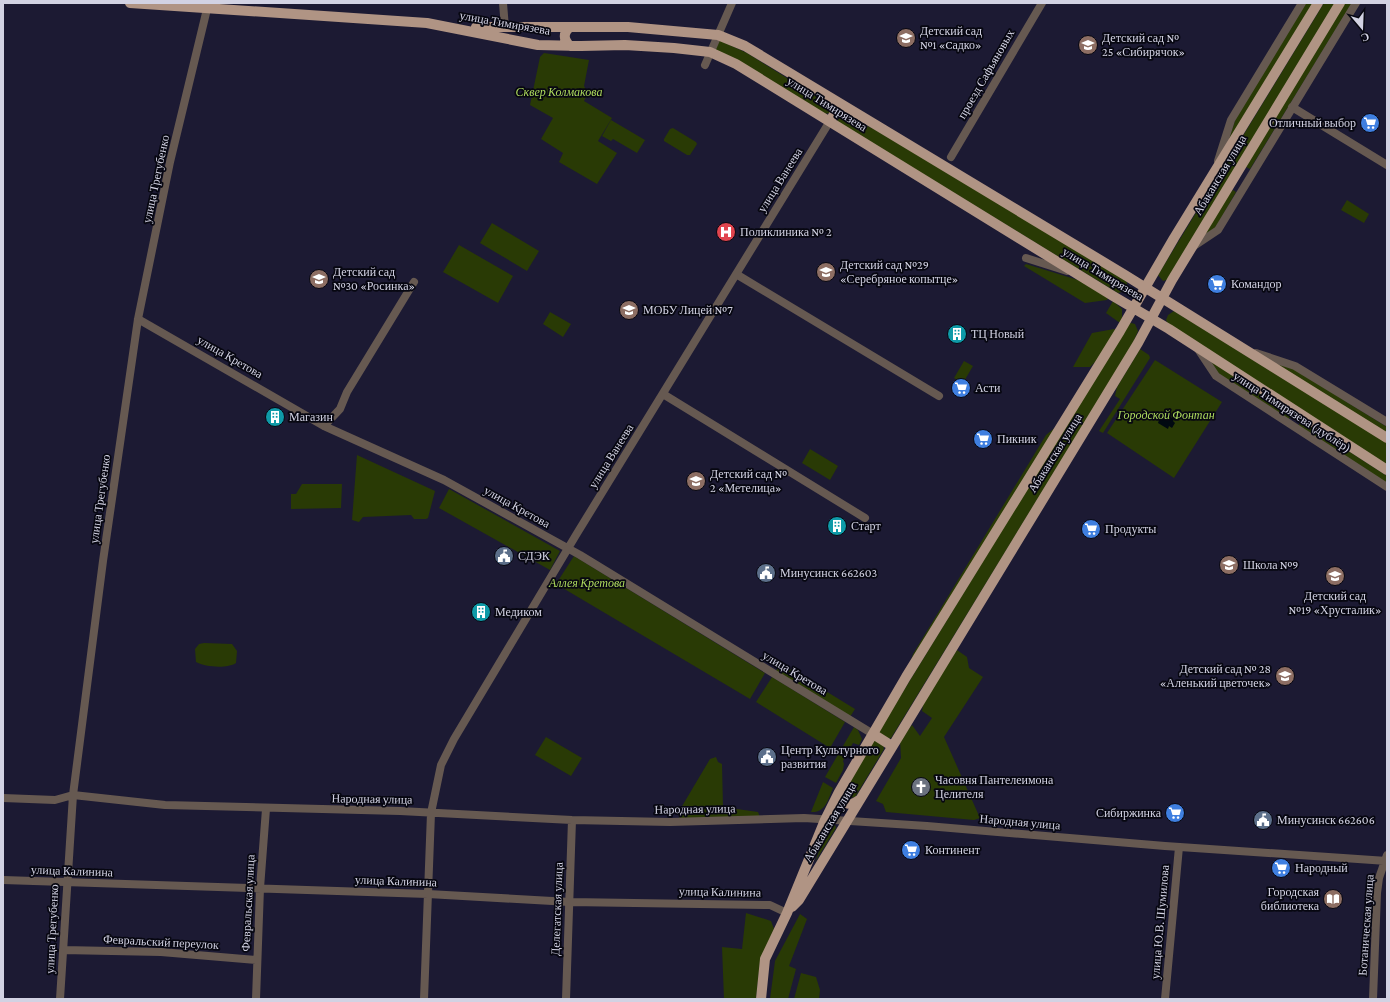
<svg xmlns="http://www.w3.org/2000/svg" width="1390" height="1002" viewBox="0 0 1390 1002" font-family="'Crimson Pro',serif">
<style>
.green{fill:#293a05}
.water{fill:#010911}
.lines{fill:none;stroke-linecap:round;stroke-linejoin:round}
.minor{stroke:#665951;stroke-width:8}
.major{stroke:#b09484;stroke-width:10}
.labels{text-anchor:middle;stroke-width:3.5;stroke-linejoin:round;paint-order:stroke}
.street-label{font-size:12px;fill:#d2d2e3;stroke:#070711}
.poi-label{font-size:12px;fill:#d2d2e3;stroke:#070711;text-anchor:start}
.park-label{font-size:12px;font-style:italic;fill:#adda5d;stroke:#070711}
</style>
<rect width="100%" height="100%" fill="#1c1a33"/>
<path class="green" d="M1306,3H1315L1225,150L1236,118Z
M1324,3H1335L1167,280L1163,281L1158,275Z
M1343,3H1352L1250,169L1246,167Z
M718,41H721L747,53L830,105L832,107L830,113L824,114L717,51L715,48Z
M544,53L589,60L584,86L588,93L584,101L612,118L598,141L617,153L597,184L559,162L563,153L541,139L553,118L530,105L540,57Z
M841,112H844L867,126L874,129L1126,280L1128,287L1125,291L1118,293L1113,290L838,122L837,119Z
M611,120L645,140L637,153L613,139L611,141L602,136Z
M673,128L696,142L697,144L690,155H687L664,141V139L670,129Z
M1233,190L1236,192L1216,227L1199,240L1224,198Z
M1347,200L1369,214L1364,223L1341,210Z
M492,223L539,251L527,271L480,243Z
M459,245L513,276L498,303L443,272Z
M1026,264L1078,280L1108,298L1107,300L1085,303L1024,266Z
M1113,301L1122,309V318L1120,323L1106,313Z
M1174,311L1387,443V467L1168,324L1166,320L1168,315Z
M550,312L571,324L563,337L543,324Z
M1131,323L1135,324L1138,331L1132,345L891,738L887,739L880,735L879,731L1128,324Z
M1114,329L1116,330L1097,360L1090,367H1073L1092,333Z
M1140,349L1149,355L1150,358L1103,433L1099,431L1120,399L1115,396L1117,387Z
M1207,359L1283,408L1290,417L1288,420L1298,426L1300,423L1310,426L1387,476V486L1221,378Z
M1264,359L1292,368L1387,427V435Z
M1155,360L1222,402L1174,478L1107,433Z
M964,361L973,366L963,383L954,378Z
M1057,426L910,664L913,654L1046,435Z
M810,449L838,466L830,480L802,463Z
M357,455L435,491L428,518L426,519H414L411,515L363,517L359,522L352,520Z
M302,484H342L341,508L291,509V494H296Z
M449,489L560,551L550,570L439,508Z
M574,556L765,673L750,699L556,584Z
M204,643L232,644L237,651L236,663C227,669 205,667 196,662L195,649L199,644Z
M957,650L967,657L969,668L983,677L944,737L980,818L974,820L886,812L883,804L876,801L901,758L900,740L912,725L920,736L932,718L922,711L924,700Z
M780,663L855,709L850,717L776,671Z
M772,677L845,722L830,748L756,702Z
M854,727L858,730L862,739L859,745L853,743L843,761L844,764L843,770L836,783L825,777Z
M546,737L582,758L571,776L535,755Z
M876,740L883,744L884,749L855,797L849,798L844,793L872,742Z
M716,757L718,762L722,764L723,807L758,812L760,817L680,820L678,813L710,759Z
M823,782L833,788C828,799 826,813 811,812Z
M831,825H835L836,828L815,862L826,832Z
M746,913L771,921L774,929L760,962L756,999H724L722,947L742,949Z
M800,914L807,919L789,966L796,969L788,999H770L775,961Z
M801,973L816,977L820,990L819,999H794Z"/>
<path class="water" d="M1164,413L1174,419L1173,421L1175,423L1172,428L1169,426L1168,429L1158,423L1159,420L1157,419L1160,414L1163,415Z"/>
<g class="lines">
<path class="minor" d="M503,3L505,28
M705,65L732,3
M1292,107L1387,165
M951,157L1042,3
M1218,161L1231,120L1302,3
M1194,246L1218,230L1356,3
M1026,258L1067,271
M736,274L939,396
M138,319L324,426L444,480L580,555L873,734
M1198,349L1216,376L1387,487
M1256,353L1295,366L1387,422
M663,394L865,518
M324,426L340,409L347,392L414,282
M3,798L55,800L73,795L165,805L400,811L572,820L670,822L804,818L927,826L1165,846L1387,861
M3,880L428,894L570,902L770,905L787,913
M63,950L161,952L257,960
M60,999L73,795L103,561L138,319L170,162L207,9
M256,999L260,888L266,809
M424,999L431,813L441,765L454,739L576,535L830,121
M566,999L572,820
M1165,999L1179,847
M1373,999L1377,893L1379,878L1387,855"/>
<path class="major" d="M130,3L427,23L538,45L581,46L625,45L674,48L710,52L736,64L1113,296L1169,329L1387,470
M476,27H628L718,35L745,46L1125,275L1387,438
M570,46C563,39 563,33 570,27
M830,121L840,104
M873,734L892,746
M839,792C843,803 848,808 859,800
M792,907L799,900L1138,343L1172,280L1340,3
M761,999L765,959L787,913L825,820L839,792L906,677L1120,331L1174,238L1318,3"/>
</g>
<defs>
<symbol id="school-disc" viewBox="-11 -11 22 22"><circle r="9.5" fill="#8d6e63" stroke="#070711"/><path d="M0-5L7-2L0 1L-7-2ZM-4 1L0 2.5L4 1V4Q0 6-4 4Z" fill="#fff"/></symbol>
<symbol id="supermarket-disc" viewBox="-11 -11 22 22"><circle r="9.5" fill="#3f7fe0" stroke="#070711"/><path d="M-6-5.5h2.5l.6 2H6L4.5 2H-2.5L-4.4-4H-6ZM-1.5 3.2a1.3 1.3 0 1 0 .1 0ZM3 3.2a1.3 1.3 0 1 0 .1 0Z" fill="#fff"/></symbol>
<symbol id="hospital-disc" viewBox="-11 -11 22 22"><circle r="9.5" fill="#e0444e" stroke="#070711"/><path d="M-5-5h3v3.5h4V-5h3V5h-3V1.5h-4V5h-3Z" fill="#fff"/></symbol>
<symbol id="building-disc" viewBox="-11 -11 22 22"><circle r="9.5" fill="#0f9aa8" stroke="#070711"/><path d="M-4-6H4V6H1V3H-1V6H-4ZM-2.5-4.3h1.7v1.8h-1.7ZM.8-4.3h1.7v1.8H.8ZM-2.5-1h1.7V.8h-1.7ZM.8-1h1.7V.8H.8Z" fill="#fff"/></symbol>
<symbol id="civic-disc" viewBox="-11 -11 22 22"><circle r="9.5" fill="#5c6f8a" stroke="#070711"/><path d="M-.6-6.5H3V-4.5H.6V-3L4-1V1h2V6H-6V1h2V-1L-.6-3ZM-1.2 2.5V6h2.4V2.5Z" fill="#fff"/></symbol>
<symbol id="church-disc" viewBox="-11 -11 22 22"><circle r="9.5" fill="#6b7280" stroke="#070711"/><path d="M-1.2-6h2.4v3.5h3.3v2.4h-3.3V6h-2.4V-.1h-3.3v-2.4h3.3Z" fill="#fff"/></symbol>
<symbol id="library-disc" viewBox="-11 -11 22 22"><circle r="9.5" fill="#8d6e63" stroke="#070711"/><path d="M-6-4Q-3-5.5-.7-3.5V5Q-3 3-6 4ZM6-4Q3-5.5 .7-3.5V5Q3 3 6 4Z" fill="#fff"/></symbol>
</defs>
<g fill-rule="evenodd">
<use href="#school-disc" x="895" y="27" width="22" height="22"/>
<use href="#school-disc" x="1077" y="34" width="22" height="22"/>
<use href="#supermarket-disc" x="1359" y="112" width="22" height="22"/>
<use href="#hospital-disc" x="715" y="221" width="22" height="22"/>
<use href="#school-disc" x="815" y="261" width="22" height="22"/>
<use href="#school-disc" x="308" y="268" width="22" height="22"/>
<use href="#supermarket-disc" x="1206" y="273" width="22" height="22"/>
<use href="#school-disc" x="618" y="299" width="22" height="22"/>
<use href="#building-disc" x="946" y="323" width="22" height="22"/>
<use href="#supermarket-disc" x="950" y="377" width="22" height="22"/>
<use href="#building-disc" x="264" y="406" width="22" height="22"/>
<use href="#supermarket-disc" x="972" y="428" width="22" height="22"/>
<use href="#school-disc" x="685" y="470" width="22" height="22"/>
<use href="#building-disc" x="826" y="515" width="22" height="22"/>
<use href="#supermarket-disc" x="1080" y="518" width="22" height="22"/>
<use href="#civic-disc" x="493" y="545" width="22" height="22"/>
<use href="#school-disc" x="1218" y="554" width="22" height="22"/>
<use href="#civic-disc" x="755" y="562" width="22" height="22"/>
<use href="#school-disc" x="1324" y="565" width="22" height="22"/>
<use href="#building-disc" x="470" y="601" width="22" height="22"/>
<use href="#school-disc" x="1274" y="665" width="22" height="22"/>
<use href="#civic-disc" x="756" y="746" width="22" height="22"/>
<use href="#church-disc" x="910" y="776" width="22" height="22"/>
<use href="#supermarket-disc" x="1164" y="802" width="22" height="22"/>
<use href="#civic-disc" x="1252" y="809" width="22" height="22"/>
<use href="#supermarket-disc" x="900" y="839" width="22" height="22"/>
<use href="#supermarket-disc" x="1270" y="857" width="22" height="22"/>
<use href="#library-disc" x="1322" y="888" width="22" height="22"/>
</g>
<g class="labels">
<g class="street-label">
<text transform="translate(505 23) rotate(10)" y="4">улица Тимирязева</text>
<text transform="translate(986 74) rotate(-60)" y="4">проезд Сафьяновых</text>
<text transform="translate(827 104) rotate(32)" y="4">улица Тимирязева</text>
<text transform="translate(1220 175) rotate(-59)" y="4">Абаканская улица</text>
<text transform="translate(156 179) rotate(-78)" y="4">улица Трегубенко</text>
<text transform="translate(780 180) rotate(-58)" y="4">улица Ванеева</text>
<text transform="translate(1103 274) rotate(31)" y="4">улица Тимирязева</text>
<text transform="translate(230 357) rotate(30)" y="4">улица Кретова</text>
<text transform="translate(1292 412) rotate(33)" y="4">улица Тимирязева (дублёр)</text>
<text transform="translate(1055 453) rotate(-58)" y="4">Абаканская улица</text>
<text transform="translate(611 456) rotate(-58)" y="4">улица Ванеева</text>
<text transform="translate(100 499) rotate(-82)" y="4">улица Трегубенко</text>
<text transform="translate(517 507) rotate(29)" y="4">улица Кретова</text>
<text transform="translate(795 673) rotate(31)" y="4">улица Кретова</text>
<text transform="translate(372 799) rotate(1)" y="4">Народная улица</text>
<text transform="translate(695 809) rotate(-1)" y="4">Народная улица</text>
<text transform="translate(830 822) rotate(-59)" y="4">Абаканская улица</text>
<text transform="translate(1020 822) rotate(5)" y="4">Народная улица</text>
<text transform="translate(72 871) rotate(2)" y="4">улица Калинина</text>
<text transform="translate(396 881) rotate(2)" y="4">улица Калинина</text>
<text transform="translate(720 892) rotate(1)" y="4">улица Калинина</text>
<text transform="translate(248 903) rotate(-87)" y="4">Февральская улица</text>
<text transform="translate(557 909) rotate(-88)" y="4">Делегатская улица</text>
<text transform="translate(1160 922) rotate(-85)" y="4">улица Ю.В. Шумилова</text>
<text transform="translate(1366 925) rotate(-86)" y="4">Ботаническая улица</text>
<text transform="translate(52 929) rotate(-87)" y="4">улица Трегубенко</text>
<text transform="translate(161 942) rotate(3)" y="4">Февральский переулок</text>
</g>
<g class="poi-label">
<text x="920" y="35">Детский сад<tspan x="920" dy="14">№1 «Cадко»</tspan></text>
<text x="1102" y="42">Детский сад №<tspan x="1102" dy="14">25 «Сибирячок»</tspan></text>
<text x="1356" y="127" text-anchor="end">Отличный выбор</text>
<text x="740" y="236">Поликлиника № 2</text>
<text x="840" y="269">Детский сад №29<tspan x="840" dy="14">«Серебряное копытце»</tspan></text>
<text x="333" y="276">Детский сад<tspan x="333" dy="14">№30 «Росинка»</tspan></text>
<text x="1231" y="288">Командор</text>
<text x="643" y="314">МОБУ Лицей №7</text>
<text x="971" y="338">ТЦ Новый</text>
<text x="975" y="392">Асти</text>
<text x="289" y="421">Магазин</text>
<text x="997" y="443">Пикник</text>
<text x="710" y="478">Детский сад №<tspan x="710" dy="14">2 «Метелица»</tspan></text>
<text x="851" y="530">Старт</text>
<text x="1105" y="533">Продукты</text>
<text x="518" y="560">СДЭК</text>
<text x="1243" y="569">Школа №9</text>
<text x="780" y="577">Минусинск 662603</text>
<text x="1335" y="600" text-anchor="middle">Детский сад<tspan x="1335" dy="14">№19 «Хрусталик»</tspan></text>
<text x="495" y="616">Медиком</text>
<text x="1271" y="673" text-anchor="end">Детский сад № 28<tspan x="1271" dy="14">«Аленький цветочек»</tspan></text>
<text x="781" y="754">Центр Культурного<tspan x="781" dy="14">развития</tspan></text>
<text x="935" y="784">Часовня Пантелеимона<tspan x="935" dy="14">Целителя</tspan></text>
<text x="1161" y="817" text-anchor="end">Сибиржинка</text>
<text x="1277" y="824">Минусинск 662606</text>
<text x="925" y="854">Континент</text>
<text x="1295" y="872">Народный</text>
<text x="1319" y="896" text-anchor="end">Городская<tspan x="1319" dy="14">библиотека</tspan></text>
</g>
<g class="park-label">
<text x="559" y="96">Сквер Колмакова</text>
<text x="1166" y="419">Городской Фонтан</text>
<text x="587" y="587">Аллея Кретова</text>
</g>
</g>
<rect width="1390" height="1002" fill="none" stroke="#d2d2e3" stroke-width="8"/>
<g transform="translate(1362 28) rotate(161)" stroke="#070711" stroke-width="3" paint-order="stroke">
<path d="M0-3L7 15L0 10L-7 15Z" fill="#d2d2e3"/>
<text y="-6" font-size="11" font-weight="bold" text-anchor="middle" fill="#d2d2e3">С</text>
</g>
</svg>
